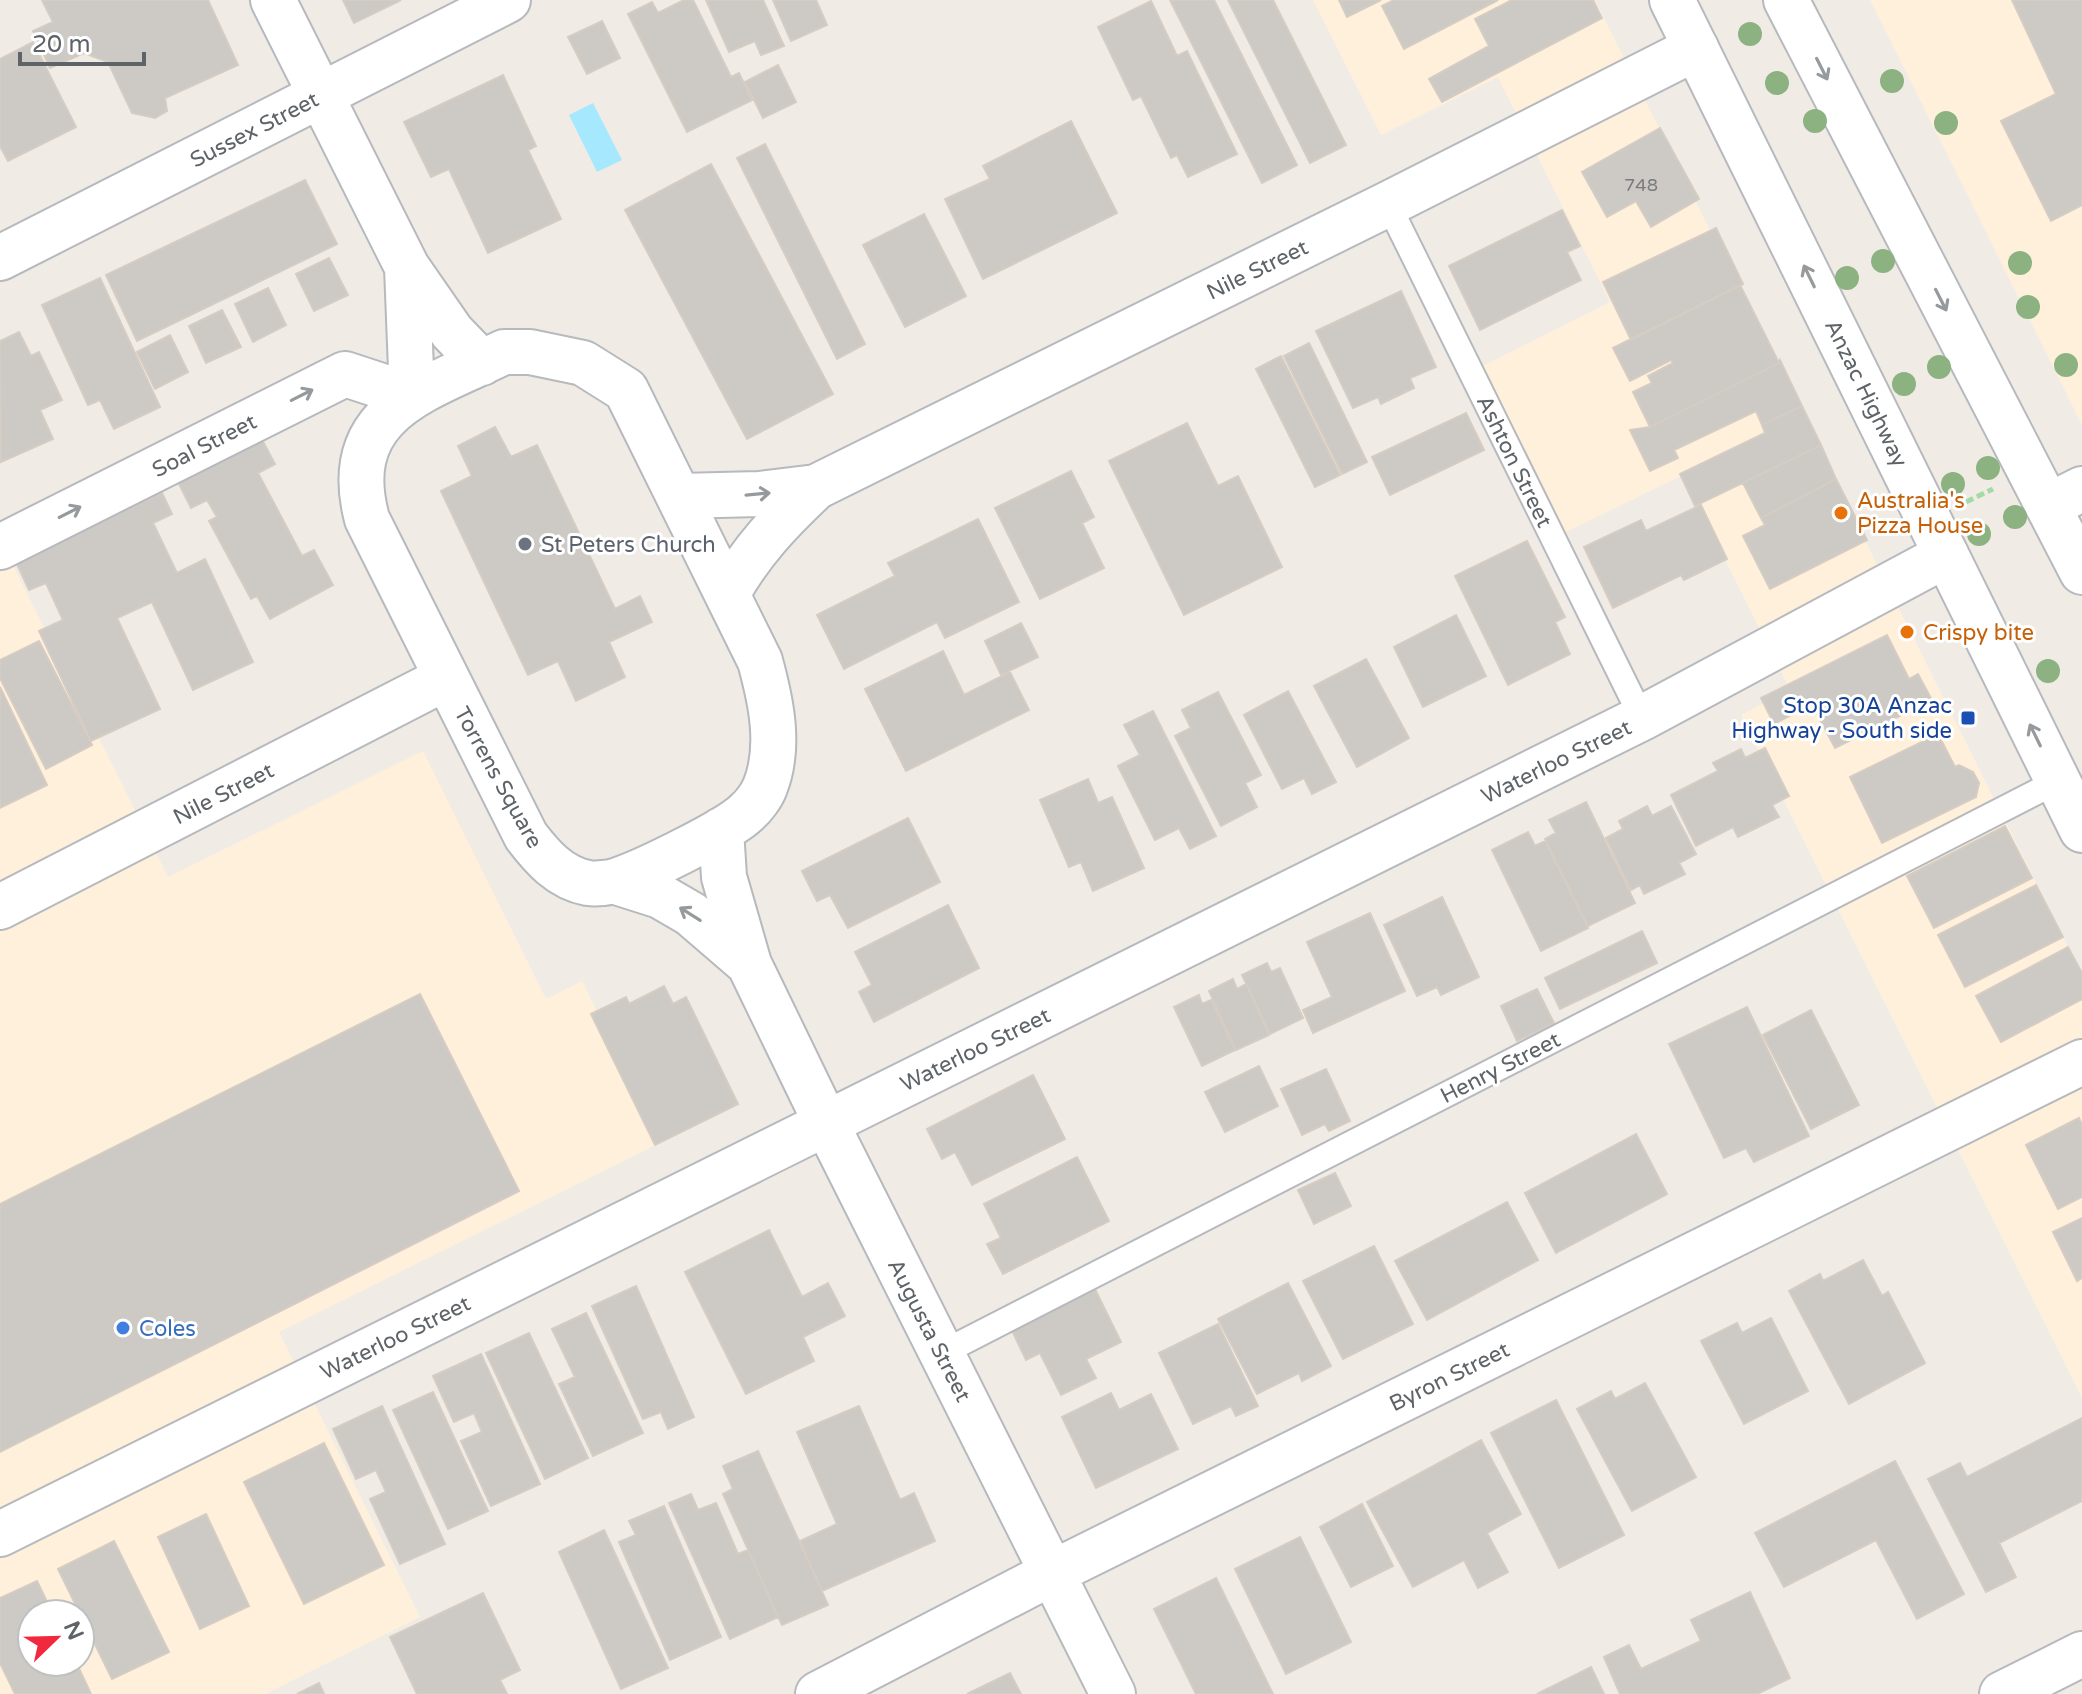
<svg xmlns="http://www.w3.org/2000/svg" width="2082" height="1694" viewBox="0 0 2082 1694" font-family="'Varela Round',sans-serif">
<style>
.commercial{fill:#fff0db;fill-rule:evenodd}
.water{fill:#a6e9ff}
.building{fill:#cdc9c4;stroke:#d5ccc3;stroke-width:2}
.lines{fill:none;stroke-linecap:round;stroke-linejoin:round}
.service-casing{stroke:#b6b9bd;stroke-width:28}
.minor-casing{stroke:#b6b9bd;stroke-width:48}
.tertiary-casing{stroke:#b6b9bd;stroke-width:48}
.path{stroke:#a3dba7;stroke-width:5;stroke-dasharray:8 4;stroke-linecap:butt}
.service{stroke:#fff;stroke-width:24}
.minor{stroke:#fff;stroke-width:44}
.tertiary{stroke:#fff;stroke-width:44}
.tree{fill:#8cb281}
.oneway{stroke:#969a9c}
.food-dot{fill:#e8710a;stroke:#fff;stroke-width:3}
.worship-dot{fill:#6b7280;stroke:#fff;stroke-width:3}
.transit-dot{fill:#1a4fb4;stroke:#fff;stroke-width:3}
.shop-dot{fill:#3f7fe0;stroke:#fff;stroke-width:3}
.labels{text-anchor:middle;stroke-width:6;stroke-linejoin:round;paint-order:stroke}
.number-label{font-size:18px;fill:#797c7e}
.street-label{font-size:22px;fill:#5d6367;stroke:#fff}
.food-label{font-size:22px;fill:#c56008;stroke:#fff;text-anchor:start}
.worship-label{font-size:22px;fill:#5b616d;stroke:#fff;text-anchor:start}
.transit-label{font-size:22px;fill:#164399;stroke:#fff;text-anchor:end}
.shop-label{font-size:22px;fill:#366cbe;stroke:#fff;text-anchor:start}
</style>
<rect width="100%" height="100%" fill="#f0ece5"/>
<path class="commercial" d="M1313,0H1595L2082,975V1398L1741,715L1790,690L1683,475L1566,532L1483,366L1610,302L1498,77L1381,135Z
M1870,0H2082V425Z
M13,565L168,877L423,751L546,999L582,981L662,1142L279,1332L420,1617L265,1694H0V572ZM32,1614H80V1662H32Z"/>
<path class="water" d="M593,103L622,160L597,172L569,115Z"/>
<path class="building" d="M42,0H208L238,65L165,98L167,111L155,118L132,113L108,62L84,53L50,68L33,31L53,22Z
M343,0H401L354,23Z
M684,0H693L731,77L739,73L752,100L687,132L628,14L652,2L658,13Z
M706,0H763L784,46L761,55L755,41L729,52Z
M773,0H816L827,25L791,41Z
M1170,0H1214L1297,165L1262,183Z
M1228,0H1273L1346,145L1310,163Z
M1339,0H1381L1347,17Z
M1394,0H1498L1404,49L1382,6Z
M1512,0H1593L1602,18L1442,102L1429,79L1489,46L1475,19Z
M2012,0H2082V205L2051,221L2001,121L2056,94Z
M1151,1L1177,56L1187,51L1237,154L1188,177L1177,155L1171,158L1141,96L1133,100L1098,27Z
M602,21L620,58L587,74L568,37Z
M33,42L76,127L8,161L0,146V59Z
M778,65L796,102L763,118L745,82Z
M503,75L536,146L528,150L561,219L488,253L449,169L431,177L404,122Z
M1071,121L1117,213L983,279L945,199L990,179L983,166Z
M1660,128L1699,199L1651,227L1636,201L1607,217L1582,172Z
M765,144L865,344L837,359L737,158Z
M711,164L833,394L747,439L625,210Z
M305,180L337,244L137,341L106,275Z
M1562,210L1580,246L1567,252L1581,280L1480,330L1449,266Z
M924,214L966,296L905,327L863,245Z
M1716,228L1743,284L1631,340L1603,282Z
M329,258L348,295L314,311L296,274Z
M100,278L160,407L114,429L100,400L88,405L42,305Z
M1740,285L1779,363L1650,427L1633,392L1652,383L1648,376L1673,363L1671,360L1630,381L1613,348Z
M268,288L286,325L253,342L235,304Z
M1401,291L1436,367L1410,378L1414,388L1381,404L1378,397L1353,408L1316,331Z
M222,310L241,347L206,363L189,326Z
M19,332L31,356L39,352L62,400L40,410L53,439L1,462L0,341Z
M170,335L188,372L155,389L137,352Z
M1309,343L1367,462L1342,474L1284,356Z
M1281,356L1340,475L1315,487L1256,369Z
M1780,360L1802,406L1762,425L1756,411L1674,450L1678,458L1650,471L1630,430L1650,427L1779,363Z
M1802,406L1821,445L1695,506L1680,474L1765,433L1762,425Z
M1466,413L1484,450L1390,495L1372,457Z
M1187,423L1218,486L1238,476L1282,567L1184,615L1109,461Z
M495,427L511,457L537,445L615,609L640,596L652,622L609,642L625,677L576,701L558,661L528,675L441,491L472,476L458,446Z
M258,432L275,464L258,473L302,556L314,550L333,585L270,619L257,596L251,599L209,521L217,517L207,500L191,508L175,476Z
M1821,445L1836,479L1761,518L1743,483Z
M1071,471L1094,517L1082,523L1104,568L1040,599L995,508Z
M1836,479L1867,540L1770,589L1743,536L1765,525L1761,518Z
M162,493L172,514L153,523L177,573L205,559L253,662L193,690L152,602L117,618L160,709L91,741L39,631L63,620L46,583L29,590L16,562Z
M1701,505L1727,559L1684,580L1681,575L1613,608L1584,547L1641,520L1646,531Z
M978,519L1019,602L945,638L937,622L844,669L817,615L895,576L888,563Z
M1527,541L1565,617L1555,622L1570,654L1508,685L1455,576Z
M1456,615L1486,676L1423,707L1394,647Z
M1021,623L1038,657L1001,675L985,641Z
M1887,635L1909,679L1918,674L1932,700L1835,748L1812,704L1774,724L1761,698Z
M39,641L92,745L46,769L0,678V660Z
M943,651L964,695L1010,672L1029,710L906,771L865,689Z
M1366,659L1409,738L1357,767L1314,686Z
M0,687L47,785L0,808Z
M1288,691L1336,782L1312,794L1304,778L1282,789L1244,715Z
M1218,692L1261,775L1245,783L1257,807L1221,826L1175,736L1191,728L1182,710Z
M1153,711L1216,836L1190,849L1179,828L1155,840L1118,766L1140,755L1124,725Z
M1938,734L1955,767L1959,765L1973,772L1979,783L1976,797L1882,843L1850,777Z
M1765,748L1789,796L1772,805L1779,817L1738,837L1733,827L1696,846L1671,795L1718,771L1713,763L1741,749L1745,758Z
M1088,779L1098,803L1112,797L1144,868L1093,891L1081,862L1069,867L1040,800Z
M1586,802L1635,903L1588,926L1545,839L1556,833L1549,820Z
M1647,806L1652,816L1671,806L1696,854L1679,863L1685,874L1644,894L1640,885L1631,890L1606,838L1623,829L1619,821Z
M908,818L940,882L848,928L830,895L817,901L802,871Z
M2005,826L2032,878L1934,928L1907,876Z
M1528,832L1535,846L1545,841L1588,928L1541,951L1492,850Z
M2036,885L2063,937L1965,987L1938,935Z
M1442,897L1479,977L1441,995L1437,987L1417,996L1384,925Z
M948,905L979,968L874,1022L859,992L872,985L855,952Z
M1370,913L1405,991L1313,1033L1303,1010L1332,997L1307,942Z
M1642,931L1657,963L1560,1009L1545,978Z
M2068,947L2082,973V999L2001,1042L1976,996Z
M1267,963L1271,972L1280,968L1303,1018L1270,1034L1242,975Z
M1233,979L1237,989L1246,984L1269,1035L1236,1050L1209,991Z
M664,986L673,1004L686,997L738,1104L655,1145L591,1014L626,997L629,1004Z
M1537,989L1554,1023L1517,1041L1501,1006Z
M420,994L519,1191L0,1452V1204Z
M1199,995L1202,1004L1211,1000L1235,1050L1202,1066L1174,1007Z
M1747,1007L1809,1136L1754,1162L1746,1148L1724,1158L1669,1044Z
M1811,1010L1859,1105L1811,1129L1763,1035Z
M1259,1066L1278,1106L1225,1132L1205,1092Z
M1326,1069L1350,1121L1329,1131L1325,1124L1302,1135L1281,1089Z
M1033,1075L1065,1139L972,1185L955,1152L942,1159L927,1129Z
M2079,1118L2082,1125V1197L2058,1209L2026,1145Z
M1636,1134L1667,1194L1556,1253L1525,1193Z
M1077,1157L1109,1221L1003,1274L987,1244L1001,1238L984,1204Z
M1335,1173L1351,1206L1314,1224L1298,1190Z
M1507,1202L1538,1260L1427,1320L1395,1261Z
M2082,1218V1278L2077,1281L2053,1232Z
M769,1230L802,1297L828,1283L845,1316L803,1337L814,1361L746,1394L685,1272Z
M1374,1246L1413,1324L1343,1359L1303,1281Z
M1863,1260L1882,1296L1888,1292L1925,1363L1849,1404L1789,1291L1820,1274L1823,1281Z
M1092,1283L1121,1342L1086,1359L1096,1378L1061,1395L1040,1353L1026,1360L1009,1324Z
M1288,1283L1331,1366L1302,1381L1299,1373L1257,1394L1218,1319Z
M636,1286L694,1417L668,1429L661,1412L643,1419L592,1306Z
M586,1313L643,1433L593,1456L559,1384L575,1377L552,1329Z
M1771,1318L1808,1391L1744,1424L1701,1341L1737,1323L1742,1333Z
M1218,1324L1258,1406L1236,1416L1231,1406L1193,1424L1159,1353Z
M529,1333L588,1458L545,1479L486,1353Z
M481,1354L540,1484L491,1506L461,1441L482,1432L474,1413L454,1422L433,1376Z
M1645,1383L1696,1477L1632,1511L1577,1409L1611,1391L1615,1399Z
M433,1392L488,1511L448,1529L393,1410Z
M1111,1393L1119,1410L1151,1394L1178,1449L1096,1488L1062,1417Z
M1556,1400L1624,1535L1559,1568L1491,1433Z
M382,1406L445,1544L400,1564L370,1499L386,1492L376,1470L356,1479L333,1429Z
M859,1406L900,1500L914,1493L935,1541L822,1591L800,1541L837,1524L797,1432Z
M2082,1418V1501L1999,1543L2016,1577L1986,1592L1928,1479L1960,1463L1967,1477Z
M1481,1440L1521,1514L1487,1533L1508,1572L1478,1588L1464,1560L1413,1587L1367,1502Z
M324,1443L384,1565L304,1604L244,1482Z
M758,1451L828,1605L782,1625L723,1494L733,1489L723,1466Z
M1895,1461L1964,1594L1917,1619L1876,1540L1784,1587L1755,1533Z
M691,1494L698,1510L716,1503L738,1554L748,1550L778,1617L730,1639L669,1503Z
M1362,1504L1393,1566L1351,1587L1320,1527Z
M664,1506L721,1637L670,1660L619,1542L636,1535L629,1521Z
M206,1514L249,1606L200,1629L158,1537Z
M604,1530L668,1668L621,1689L559,1552Z
M1300,1537L1351,1642L1286,1674L1235,1569Z
M114,1541L169,1652L112,1679L58,1569Z
M1216,1578L1273,1694H1196L1154,1609Z
M37,1581L53,1614H32V1662H76L91,1694H15L0,1663V1598Z
M1750,1592L1790,1678L1757,1694H1620L1604,1657L1629,1645L1641,1669L1701,1641L1691,1620Z
M483,1593L520,1670L500,1680L507,1694H417L390,1637Z
M1591,1667L1604,1694H1537Z
M1010,1673L1021,1694H967Z
M319,1683L324,1694H297Z"/>
<g class="lines">
<defs>
<path id="service" d="M1388,204L1642,718
M942,1353L2058,781"/>
<path id="minor" d="M273,0L407,267L452,332L482,363
M0,258L508,0
M504,352H530L583,363L626,390L760,661C771,701 781,747 765,787C762,795 754,806 747,812C729,830 645,871 618,880C610,883 596,884 588,883C560,878 542,857 526,836L367,519C338,411 426,390 504,352Z
M816,487L1388,204L1696,48
M680,496L759,494L816,487C781,520 751,551 728,593
M2048,506L2082,489
M0,547L345,374L412,396L407,267
M721,830L724,877L749,964L826,1123L1113,1694
M616,882L660,896L691,914L749,964
M0,907L446,678
M0,1534L1642,718L1946,555
M818,1694L1052,1573L2082,1062
M2002,1694L2082,1654"/>
<path id="tertiary" d="M1672,0L2082,830
M1786,0L2082,572"/>
</defs>
<use href="#service" class="service-casing"/>
<use href="#minor" class="minor-casing"/>
<use href="#tertiary" class="tertiary-casing"/>
<path class="path" d="M1966,502L1993,489"/>
<use href="#service" class="service"/>
<use href="#minor" class="minor"/>
<use href="#tertiary" class="tertiary"/>
</g>
<g class="tree">
<circle cx="1750" cy="34" r="12"/>
<circle cx="1892" cy="81" r="12"/>
<circle cx="1777" cy="83" r="12"/>
<circle cx="1815" cy="121" r="12"/>
<circle cx="1946" cy="123" r="12"/>
<circle cx="1883" cy="261" r="12"/>
<circle cx="2020" cy="263" r="12"/>
<circle cx="1847" cy="278" r="12"/>
<circle cx="2028" cy="307" r="12"/>
<circle cx="2066" cy="365" r="12"/>
<circle cx="1939" cy="367" r="12"/>
<circle cx="1904" cy="384" r="12"/>
<circle cx="1988" cy="468" r="12"/>
<circle cx="1953" cy="484" r="12"/>
<circle cx="2015" cy="517" r="12"/>
<circle cx="1979" cy="534" r="12"/>
<circle cx="2048" cy="671" r="12"/>
</g>
<defs><path id="oneway-shaft" d="M-6 0H5M1.5-3L5.5 0L1.5 3" fill="none" stroke-width="1.6" stroke-linecap="round" stroke-linejoin="round" transform="scale(2)"/></defs>
<g class="oneway">
<use href="#oneway-shaft" transform="translate(1822 69) rotate(63)"/>
<use href="#oneway-shaft" transform="translate(1809 276) rotate(-116)"/>
<use href="#oneway-shaft" transform="translate(1941 300) rotate(63)"/>
<use href="#oneway-shaft" transform="translate(302 395) rotate(-27)"/>
<use href="#oneway-shaft" transform="translate(758 494) rotate(-5)"/>
<use href="#oneway-shaft" transform="translate(70 512) rotate(-27)"/>
<use href="#oneway-shaft" transform="translate(2035 735) rotate(-116)"/>
<use href="#oneway-shaft" transform="translate(690 914) rotate(-148)"/>
</g>
<g class="food-dot">
<circle cx="1841" cy="513" r="8"/>
<circle cx="1907" cy="632" r="8"/>
</g>
<circle class="worship-dot" cx="525" cy="544" r="8"/>
<rect class="transit-dot" x="1960" y="710" width="16" height="16" rx="4"/>
<circle class="shop-dot" cx="123" cy="1328" r="8"/>
<g class="labels">
<g class="number-label">
<text x="1641" y="191">748</text>
</g>
<g class="street-label">
<text transform="translate(254 129) rotate(-27)" y="8">Sussex Street</text>
<text transform="translate(1257 269) rotate(-26)" y="8">Nile Street</text>
<text transform="translate(1867 393) rotate(64)" y="8">Anzac Highway</text>
<text transform="translate(204 445) rotate(-27)" y="8">Soal Street</text>
<text transform="translate(1515 461) rotate(64)" y="8">Ashton Street</text>
<text transform="translate(1556 761) rotate(-26)" y="8">Waterloo Street</text>
<text transform="translate(499 777) rotate(61)" y="8">Torrens Square</text>
<text transform="translate(223 793) rotate(-27)" y="8">Nile Street</text>
<text transform="translate(975 1049) rotate(-26)" y="8">Waterloo Street</text>
<text transform="translate(1500 1067) rotate(-27)" y="8">Henry Street</text>
<text transform="translate(930 1330) rotate(63)" y="8">Augusta Street</text>
<text transform="translate(395 1337) rotate(-26)" y="8">Waterloo Street</text>
<text transform="translate(1449 1376) rotate(-26)" y="8">Byron Street</text>
</g>
<g class="food-label">
<text x="1857" y="508">Australia's<tspan x="1857" dy="25">Pizza House</tspan></text>
<text x="1923" y="640">Crispy bite</text>
</g>
<g class="worship-label">
<text x="541" y="552">St Peters Church</text>
</g>
<g class="transit-label">
<text x="1952" y="713">Stop 30A Anzac<tspan x="1952" dy="25">Highway - South side</tspan></text>
</g>
<g class="shop-label">
<text x="139" y="1336">Coles</text>
</g>
</g>
<g transform="translate(56 1638) rotate(67)"><circle r="38" fill="#ffffff" stroke="#bec1c2" stroke-width="2"/>
<path d="M0-6L14 30L0 20L-14 30Z" fill="#f2293e"/>
<text y="-12" font-size="22" font-weight="bold" text-anchor="middle" fill="#5d6367">N</text>
</g>
<path d="M20 52v12h124v-12" fill="none" stroke="#5d6367" stroke-width="4"/>
<text x="32" y="52" font-size="24" fill="#5d6367" stroke="#ffffff" stroke-width="6" paint-order="stroke">20 m</text>
</svg>
